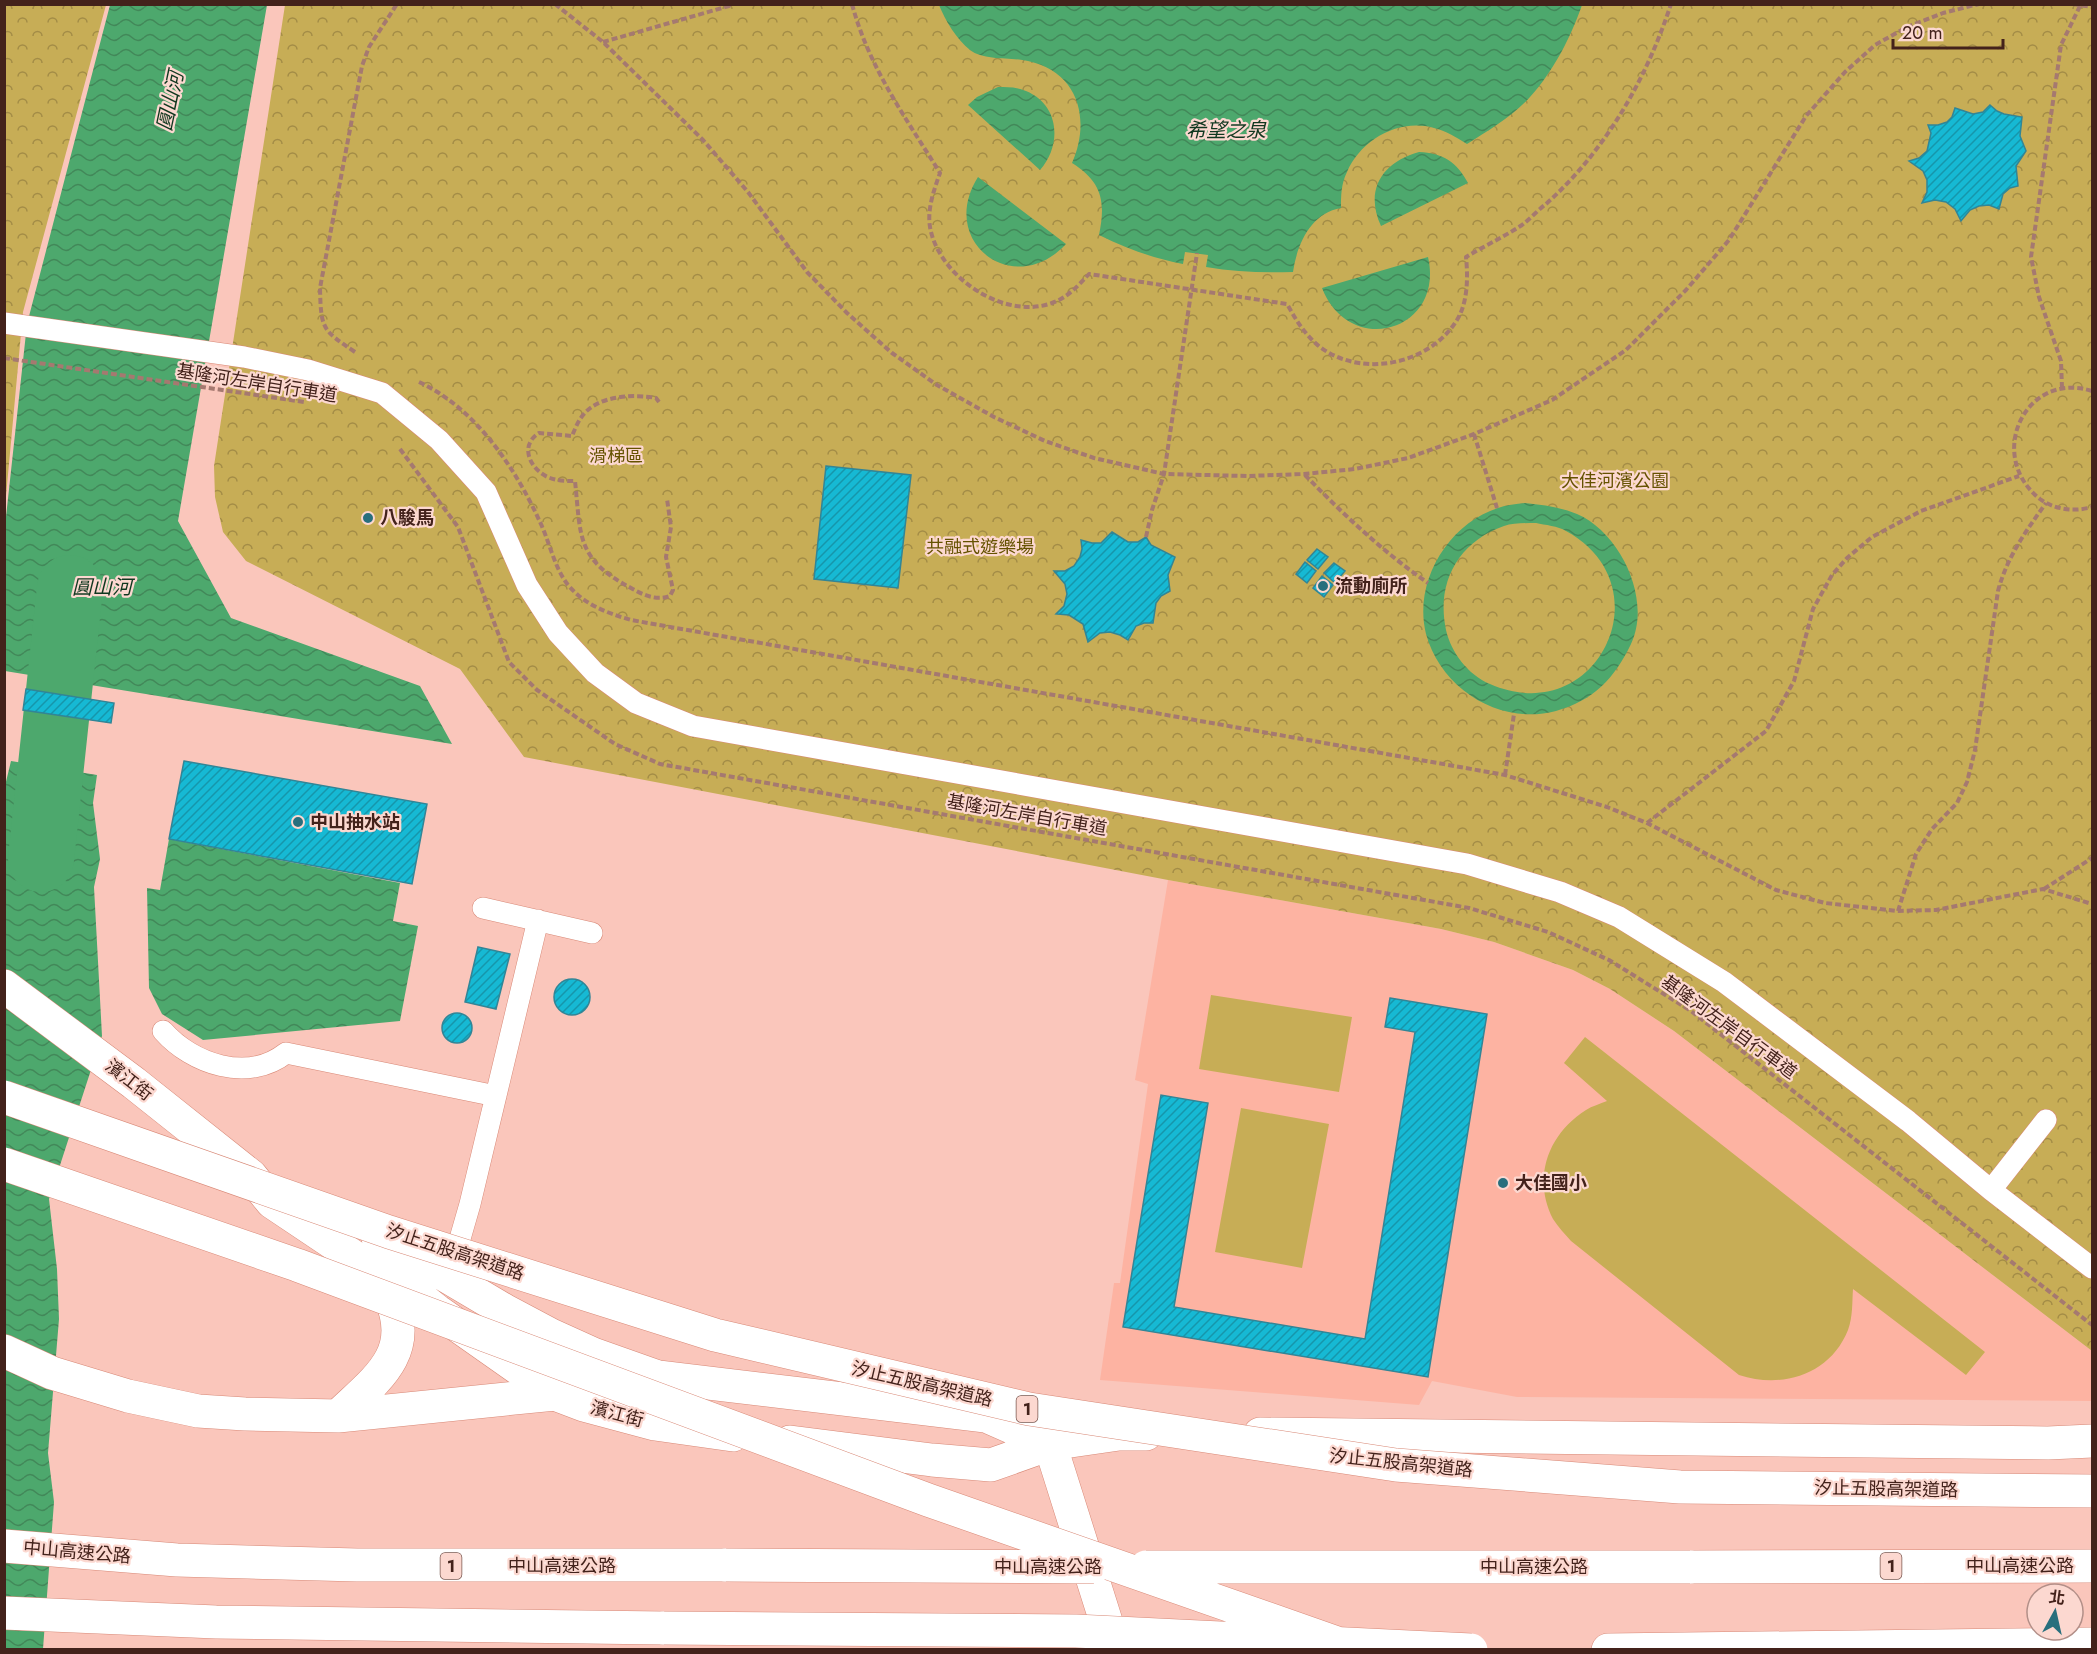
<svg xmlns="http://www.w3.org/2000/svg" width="2097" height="1654" viewBox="0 0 2097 1654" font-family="Jost,'Noto Sans TC',sans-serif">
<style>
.built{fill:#fdb3a2}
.grass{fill:#c7ad56}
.park{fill:url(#park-crowns)}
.water{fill:url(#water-waves);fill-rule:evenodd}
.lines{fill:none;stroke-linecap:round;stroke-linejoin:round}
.river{stroke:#4da86d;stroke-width:66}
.building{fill:url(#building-hatch);stroke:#328596;stroke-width:1.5}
.lane-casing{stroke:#d88876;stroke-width:22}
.street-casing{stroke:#d88876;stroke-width:34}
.secondary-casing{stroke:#d88876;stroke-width:34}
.highway-casing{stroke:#d88876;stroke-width:34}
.path{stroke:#a57970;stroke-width:4;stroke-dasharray:6 3;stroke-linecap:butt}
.lane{stroke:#fff;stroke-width:21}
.street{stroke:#fff;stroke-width:33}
.secondary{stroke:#fff;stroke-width:33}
.highway{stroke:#fff;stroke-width:33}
.highway-bridge-casing{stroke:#d88876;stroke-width:34;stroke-linecap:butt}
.highway-bridge{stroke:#fff;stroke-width:33}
.poi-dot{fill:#286f7d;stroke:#fcd8d0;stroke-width:2}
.labels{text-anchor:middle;stroke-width:4.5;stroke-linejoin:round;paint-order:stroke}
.shield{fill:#fcd8d0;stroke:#7a5951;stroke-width:1.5}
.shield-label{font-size:16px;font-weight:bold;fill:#43221b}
.street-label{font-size:18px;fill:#43221b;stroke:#fcd8d0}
.park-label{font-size:18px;fill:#655200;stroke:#fcd8d0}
.poi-label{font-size:18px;font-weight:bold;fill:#43221b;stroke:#fcd8d0;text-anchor:start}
.water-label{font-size:20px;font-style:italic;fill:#10371f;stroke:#fcd8d0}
</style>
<defs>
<pattern id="park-crowns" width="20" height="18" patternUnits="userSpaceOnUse" patternTransform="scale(1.5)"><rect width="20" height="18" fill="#c7ad56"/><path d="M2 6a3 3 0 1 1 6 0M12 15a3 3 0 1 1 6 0" fill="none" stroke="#a38c46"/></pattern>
<pattern id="water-waves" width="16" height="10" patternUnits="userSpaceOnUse" patternTransform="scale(1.5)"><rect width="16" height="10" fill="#4da86d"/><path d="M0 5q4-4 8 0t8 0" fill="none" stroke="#428859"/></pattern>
<pattern id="building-hatch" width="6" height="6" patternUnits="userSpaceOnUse" patternTransform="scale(1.5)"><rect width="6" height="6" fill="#16b9d4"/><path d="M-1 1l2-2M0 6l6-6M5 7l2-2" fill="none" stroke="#1696ab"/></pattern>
</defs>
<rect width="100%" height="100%" fill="#fac6bb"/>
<path class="built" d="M1168,880L1441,929L1494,942L1573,970L1610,989L1674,1031L2092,1351V1401L1517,1397L1432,1381L1419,1405L1100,1380L1114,1283H1120L1148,1084L1135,1080Z"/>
<path class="grass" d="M1211,995L1352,1017L1339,1092L1199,1069Z
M1585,1037L1985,1352L1966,1375L1853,1289C1852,1302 1853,1316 1848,1330C1830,1375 1782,1389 1739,1375L1571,1241C1565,1234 1558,1227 1553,1219C1532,1178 1548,1134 1586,1110C1592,1106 1600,1104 1607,1101L1564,1063Z
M1241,1108L1329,1124L1302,1268L1215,1252Z"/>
<path class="park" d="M5,5H106L23,312L5,507Z
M285,5H2092V1351L1674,1031L1610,989L1573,970L1494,942L1441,929L1168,880L524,757L460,669L246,561L223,532L215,497L214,466Z"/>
<path class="water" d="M110,5H267L178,521L231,618L420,686L452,744L5,671V526L27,324Z
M939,5H1582C1571,37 1553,72 1530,97C1512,117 1489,130 1467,144C1456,137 1446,131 1434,128C1398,118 1361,140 1347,172C1341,184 1341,196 1341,208C1311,213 1297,244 1293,272C1263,273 1235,272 1206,267L1208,255L1185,252L1183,264C1153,258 1127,249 1099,235C1106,201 1102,182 1072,163C1091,120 1079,72 1028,61C1012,57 984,61 970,50C957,40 945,20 939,5Z
M998,87C1008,87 1017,87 1026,91C1060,105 1062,145 1040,170L968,105L977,97Z
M1419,152C1443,153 1457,162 1468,183L1381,226C1364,189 1383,162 1419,152Z
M978,177L1066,244C1014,300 937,242 978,177Z
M1428,257C1445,331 1350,359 1322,288Z
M1525,503C1543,505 1560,507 1577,514C1621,533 1652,600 1631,644C1614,679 1594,700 1556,711C1500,726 1441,689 1426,634C1413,582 1448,524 1498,508C1506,505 1516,504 1525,503ZM1536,523C1545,525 1558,526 1566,531C1666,585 1598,731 1490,684C1468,675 1451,652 1446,630C1436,583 1458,542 1504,526C1513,523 1526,523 1536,523Z
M11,761L97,775L93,803L100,859L94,887L102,1036L49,1199L57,1269L59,1319L48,1453L54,1502L43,1649L5,1650L4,790Z
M169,839L400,883L393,921L418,926L400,1021L203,1040L162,1014L149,988L147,888L160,890Z"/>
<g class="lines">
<path class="river" d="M41,859L70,588"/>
</g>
<path class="building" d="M1990,105L1997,111L2004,114L2022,117L2020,136L2026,151L2016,166L2018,186L2010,188L2003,194L1999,209L1989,205L1979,206L1970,210L1961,221L1955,209L1946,202L1935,200L1922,203L1927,192V180L1923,171L1909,161L1919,158L1927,151L1931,133L1928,125H1938L1947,122L1952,117L1955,108L1973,114L1983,112Z
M826,466L911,475L898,588L814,579Z
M1112,532L1128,542H1138L1146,537L1151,545L1175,557L1168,575L1170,591L1161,596L1156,603L1153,623H1144L1136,626L1128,640L1120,635L1110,632L1100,633L1088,642L1083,624L1069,615L1056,614L1064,606L1067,594L1065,584L1054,571H1065L1074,566L1080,557L1082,549L1081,540L1092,543H1101Z
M1317,549L1328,557L1318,569L1307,560Z
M1305,562L1316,571L1307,583L1296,574Z
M1334,563L1345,571L1335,583L1324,573Z
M1322,576L1333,585L1324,597L1313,588Z
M26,689L114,703L111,723L23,710Z
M184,761L427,804L412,884L169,839Z
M478,947L510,954L496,1009L465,1002Z
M554 997a18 18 0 1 1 36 0a18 18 0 1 1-36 0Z
M1390,998L1487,1014L1428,1377L1123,1327L1161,1095L1208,1103L1174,1307L1365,1339L1415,1032L1385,1027Z
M442 1028a15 15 0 1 1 30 0a15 15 0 1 1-30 0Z"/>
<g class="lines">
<defs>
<path id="lane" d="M4,323L244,357L308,370L382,393L439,440L486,492L527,585L558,633L595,673L636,703L693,726L1467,864L1560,892L1619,917L1724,982L1908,1121L1991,1190L2092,1268
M483,908L592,933
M163,1031C192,1064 248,1083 286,1053L496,1096
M1991,1190L2046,1120
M453,1263L470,1204L538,920"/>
<path id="street" d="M1260,1434L2048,1443L2092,1441
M1050,1444L1119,1434H1146"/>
<path id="secondary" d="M4,986L134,1083L251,1176L272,1202L375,1271L404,1285L437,1311L555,1394L584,1405L655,1424L733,1435
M377,1235L504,1310L551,1335L593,1354L658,1377L986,1416L1050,1444L1115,1650
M790,1442L932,1460L991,1465L1050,1444"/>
<path id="highway" d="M4,1351L52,1373L128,1396L198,1411L245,1414L338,1416L555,1394L658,1377
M338,1416C374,1381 415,1355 391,1299C387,1289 380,1280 375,1271
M4,1546L177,1560L357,1565H726
M1690,1567L2092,1566
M4,1613L216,1622L664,1628
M1608,1650L2092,1644"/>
</defs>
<use href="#lane" class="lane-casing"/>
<use href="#street" class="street-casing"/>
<use href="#secondary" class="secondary-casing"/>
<use href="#highway" class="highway-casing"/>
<path class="path" d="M555,4L603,42L703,140L748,192L807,272L847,313L892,353L937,385L994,417L1045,441L1094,458L1164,474L1247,476L1304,474L1355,469L1408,458L1474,434L1552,400L1626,350L1686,290L1729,240L1806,116L1845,72L1875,45L1907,27L1943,13L1979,4
M852,4C869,68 906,118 940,173C934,190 927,209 930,227C938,275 1001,319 1049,304C1066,299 1077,287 1089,274L1287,304C1296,320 1305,335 1320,347C1363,379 1430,364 1457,320C1468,302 1468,277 1466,257C1484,246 1504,237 1522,225C1530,219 1538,210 1546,204C1606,150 1646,80 1671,4
M2073,4L2092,7
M603,42L729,6L728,4
M355,352C322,330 321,329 320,288L362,66L369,47L397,4
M4,358L304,402
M419,382C475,408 515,467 540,522C550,543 554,567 568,585C585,605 607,613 631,620L1505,775L1607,807L1647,823L1776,890L1825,903L1897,911L1936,910L2043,889L2092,904
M2062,388L2061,361L2039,297L2031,257L2061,45L2080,6
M2092,391C2025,370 1985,456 2040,499C2055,510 2075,512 2092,507
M659,402L656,398C634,394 599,395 583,415C578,421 575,429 572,436L539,433C518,446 531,471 550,478C558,481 567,481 575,481C581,537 576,559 631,588C643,595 656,601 670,596L673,590L666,557L671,527L667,499
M1474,434L1497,508
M400,449L458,527L509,662L537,690L615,744L660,764L1469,908L1548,932L1609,960L1691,1011L2092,1325
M1305,475C1343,514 1383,552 1428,583
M1146,537L1152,510L1164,474L1197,253
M1505,775L1514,714
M1647,823L1766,731L1794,681L1813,609L1832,575L1847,558L1872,537L1921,511L2019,476
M2044,889L2092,858
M1898,911L1916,854L1932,829L1957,803L1967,782L1975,750L1998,591C2007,557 2026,531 2046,503"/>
<use href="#lane" class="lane"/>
<use href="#street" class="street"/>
<use href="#secondary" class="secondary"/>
<use href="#highway" class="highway"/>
<defs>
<path id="highway-bridge" d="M4,1097L389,1232L715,1335L1029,1409L1396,1465L1680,1487L2092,1491
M4,1164L297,1265L928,1500L1357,1650
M726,1565L1094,1567
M1146,1567H1690
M664,1628L1076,1631L1471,1650"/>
</defs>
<use href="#highway-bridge" class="highway-bridge-casing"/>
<use href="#highway-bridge" class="highway-bridge"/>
</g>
<g class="poi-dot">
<circle cx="368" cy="518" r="6"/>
<circle cx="1323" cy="586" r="6"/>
<circle cx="298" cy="822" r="6"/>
<circle cx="1503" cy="1183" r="6"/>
</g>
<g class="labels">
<g class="shield">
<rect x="1016.5" y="1396" width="21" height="26" rx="4.5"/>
<rect x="440.5" y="1553" width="21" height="26" rx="4.5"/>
<rect x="1880.5" y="1553" width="21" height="26" rx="4.5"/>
</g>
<g class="shield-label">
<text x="1027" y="1415">1</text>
<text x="451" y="1572">1</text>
<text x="1891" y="1572">1</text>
</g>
<g class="street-label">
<text transform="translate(257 383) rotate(9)" y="6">基隆河左岸自行車道</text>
<text transform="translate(1027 815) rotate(10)" y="6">基隆河左岸自行車道</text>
<text transform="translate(1729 1027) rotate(36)" y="6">基隆河左岸自行車道</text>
<text transform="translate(129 1080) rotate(38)" y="6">濱江街</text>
<text transform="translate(455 1252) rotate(18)" y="6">汐止五股高架道路</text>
<text transform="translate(922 1384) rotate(13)" y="6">汐止五股高架道路</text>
<text transform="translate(617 1414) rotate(15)" y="6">濱江街</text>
<text transform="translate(1401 1463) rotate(6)" y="6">汐止五股高架道路</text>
<text transform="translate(1886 1489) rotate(1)" y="6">汐止五股高架道路</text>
<text transform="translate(77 1552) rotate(5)" y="6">中山高速公路</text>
<text x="562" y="1572">中山高速公路</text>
<text x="2020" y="1572">中山高速公路</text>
<text x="1048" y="1573">中山高速公路</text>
<text x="1534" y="1573">中山高速公路</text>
</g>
<g class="park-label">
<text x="616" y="462">滑梯區</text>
<text x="1615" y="487">大佳河濱公園</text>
<text x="980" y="553">共融式遊樂場</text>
</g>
<g class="poi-label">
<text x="380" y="524">八駿馬</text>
<text x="1335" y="592">流動廁所</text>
<text x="310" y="828">中山抽水站</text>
<text x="1515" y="1189">大佳國小</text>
</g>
<g class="water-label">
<text transform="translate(170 101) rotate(-78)" y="7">圓山河</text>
<text x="1226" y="137">希望之泉</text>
<text x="102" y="594">圓山河</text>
</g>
</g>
<rect width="2097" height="1654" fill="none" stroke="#43221b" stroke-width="12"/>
<g transform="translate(2055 1612) rotate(8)"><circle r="28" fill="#fcd8d0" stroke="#b28f88" stroke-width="1.5"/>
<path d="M0-4.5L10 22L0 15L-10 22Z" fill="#286f7d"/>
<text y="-9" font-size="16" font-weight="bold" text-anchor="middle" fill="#43221b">北</text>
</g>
<path d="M1893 39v9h110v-9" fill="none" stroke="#43221b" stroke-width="3"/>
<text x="1902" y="39" font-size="18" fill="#43221b" stroke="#fcd8d0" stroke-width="4.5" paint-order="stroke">20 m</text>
</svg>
